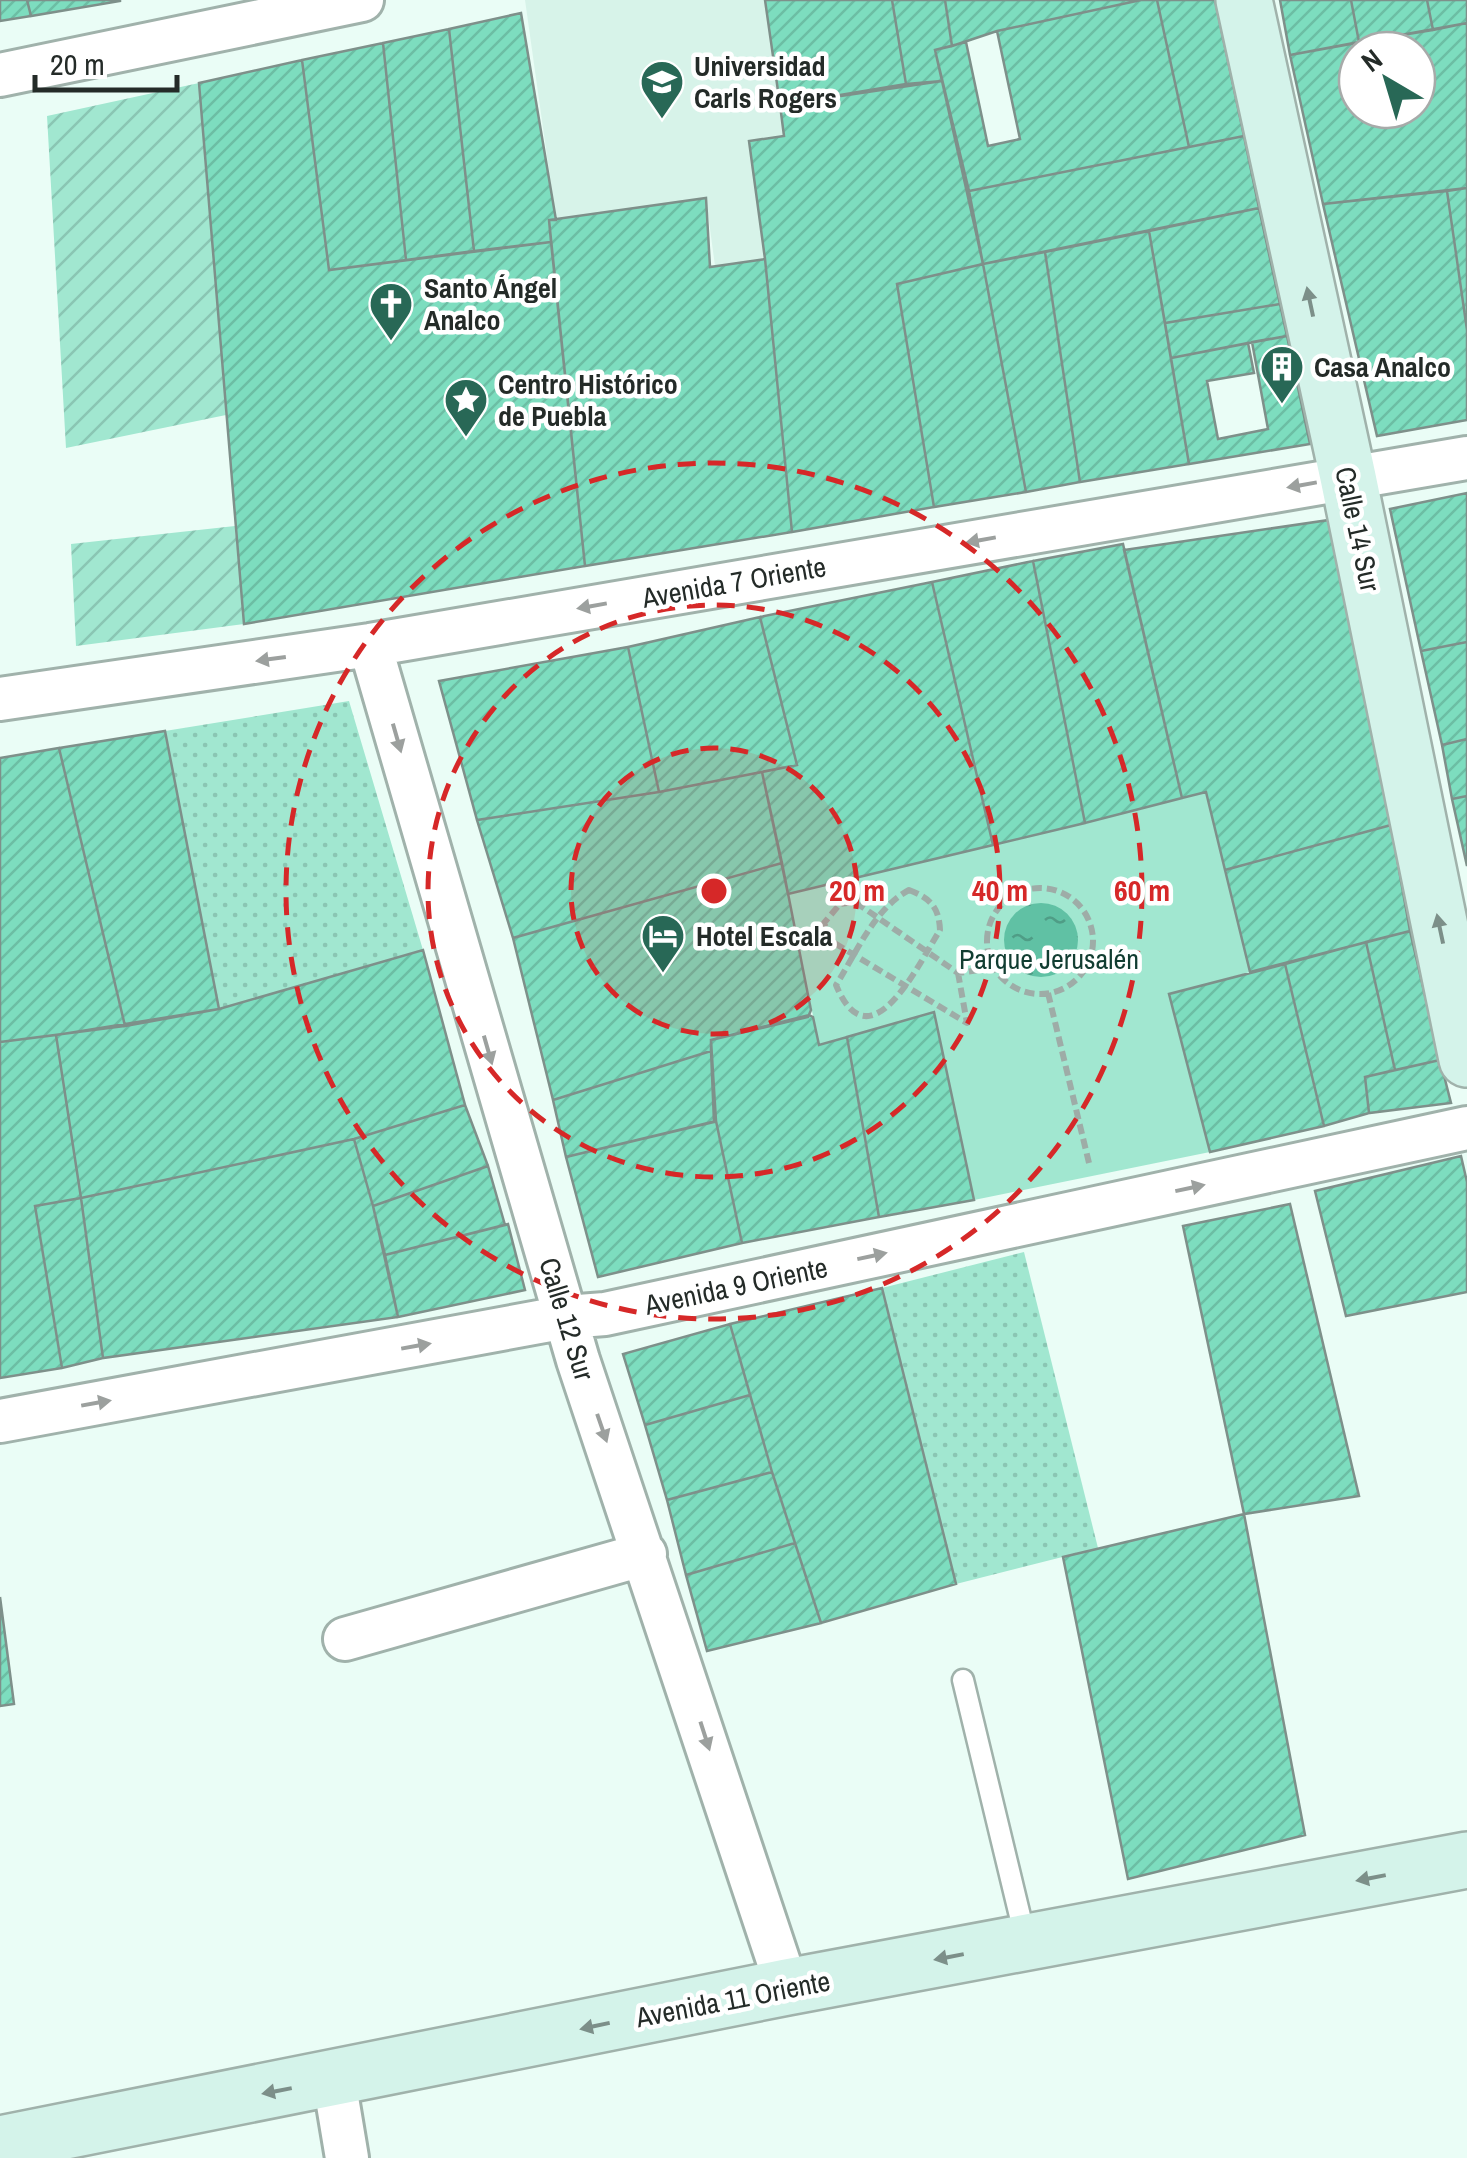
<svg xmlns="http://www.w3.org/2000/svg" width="1467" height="2158" viewBox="0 0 1467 2158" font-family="'Archivo Narrow',sans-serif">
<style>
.built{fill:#d7f3e9}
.grass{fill:url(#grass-dots)}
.park{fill:#a1e7d0}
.garden{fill:url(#garden-furrows)}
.water{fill:url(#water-ripples)}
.building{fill:url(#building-hatch);stroke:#7e908a;stroke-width:2.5;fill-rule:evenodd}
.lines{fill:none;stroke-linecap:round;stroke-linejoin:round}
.lane-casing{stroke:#a0b2ab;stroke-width:25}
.street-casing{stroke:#a0b2ab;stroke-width:48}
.secondary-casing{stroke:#a0b2ab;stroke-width:60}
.path{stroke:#9eaca7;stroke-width:6;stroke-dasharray:10 5;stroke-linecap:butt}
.lane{stroke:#fff;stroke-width:20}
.street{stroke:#fff;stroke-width:42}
.secondary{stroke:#d4f3ea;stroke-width:55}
.oneway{fill:#7c8f89}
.oneway2{fill:#9ca09e}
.ring{fill:none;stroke:#d62828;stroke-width:5;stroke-dasharray:18 12}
.labels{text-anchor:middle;stroke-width:9;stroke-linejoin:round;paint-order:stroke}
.poi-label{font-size:28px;font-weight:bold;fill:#242b28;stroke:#fff;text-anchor:start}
.street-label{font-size:28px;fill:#242b28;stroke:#fff}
.park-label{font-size:28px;fill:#113d31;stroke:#fff}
.centre{fill:#d62828;stroke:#fff;stroke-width:5}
.ring-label{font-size:30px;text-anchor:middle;font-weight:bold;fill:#d62828;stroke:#fff;stroke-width:9;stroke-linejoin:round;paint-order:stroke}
</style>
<defs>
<pattern id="grass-dots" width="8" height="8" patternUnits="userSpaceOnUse" patternTransform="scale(2.5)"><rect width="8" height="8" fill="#a1e7d0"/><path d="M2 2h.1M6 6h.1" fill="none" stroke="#8ac6b3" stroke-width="1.8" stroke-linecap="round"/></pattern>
<pattern id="garden-furrows" width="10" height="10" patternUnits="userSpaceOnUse" patternTransform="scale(2.5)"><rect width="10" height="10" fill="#a1e7d0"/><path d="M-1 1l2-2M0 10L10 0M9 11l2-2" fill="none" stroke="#8ac6b3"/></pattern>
<pattern id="water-ripples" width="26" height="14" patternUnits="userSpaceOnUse" patternTransform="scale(2.5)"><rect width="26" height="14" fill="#60c1a4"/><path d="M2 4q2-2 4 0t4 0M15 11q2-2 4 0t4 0" fill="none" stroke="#4f9d86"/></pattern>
<pattern id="building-hatch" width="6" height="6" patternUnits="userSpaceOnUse" patternTransform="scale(2.5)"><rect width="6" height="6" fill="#7dddbf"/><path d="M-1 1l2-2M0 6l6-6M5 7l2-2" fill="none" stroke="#6cbea4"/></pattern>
</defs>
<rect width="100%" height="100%" fill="#eafdf6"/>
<path class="built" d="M525,0H765L784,136L749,141L765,259L715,266L706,199L556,220Z"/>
<path class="grass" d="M349,701L423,950L219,1009L165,731Z
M1024,1252L1098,1548L956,1584L882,1288Z"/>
<path class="park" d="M1206,792L1250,972L1169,994L1210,1152L974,1200L934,1013L819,1045L788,894Z"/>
<path class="garden" d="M199,83L226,415L66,448L47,116Z
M235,526L244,624L76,646L71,544Z"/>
<path class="water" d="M1004 940a37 37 0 1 1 74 0a37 37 0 1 1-74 0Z"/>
<path class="building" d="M0,0H27L31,16L0,21Z
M27,0H120V1L31,16Z
M765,0H892L906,84L780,105Z
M892,0H945L952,46L935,50L942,81L906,84Z
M945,0H1141L997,31L952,46Z
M1141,0H1157L1189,147L969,191L935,50L966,42L988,146L1020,139L997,31Z
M1157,0H1215L1244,136L1189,147Z
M1280,0H1351L1359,42L1290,55Z
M1351,0H1427L1433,30L1359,42Z
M1427,0H1467V23L1433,30Z
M521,13L556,220H549L551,242L474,251L449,29Z
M1467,23V188L1323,204L1290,55ZM1357,50H1417V110H1357Z
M449,29L474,251L406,260L383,43Z
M383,43L406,260L329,270L302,60Z
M302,60L329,270L551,242L585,566L244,624L199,83Z
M942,81L983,264L897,284L934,507L792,532L765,259L749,141L784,136L780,105Z
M1244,136L1259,208L983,264L969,191Z
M1467,188V330L1447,191Z
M1447,191L1467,330V420L1377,436L1323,204Z
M706,198L710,267L765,259L792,532L585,566L549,220Z
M1259,208L1280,304L1165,323L1149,231Z
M1149,231L1189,464L1080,482L1045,252Z
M1045,252L1080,482L1026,492L983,264Z
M983,264L1026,492L934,507L897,284Z
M1280,304L1287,336L1171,358L1165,323Z
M1287,336L1310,444L1189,464L1171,358L1248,343L1254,373L1207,381L1218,439L1268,429L1252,342Z
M1467,493V642L1421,651L1390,509Z
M1329,520L1391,825L1225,870L1206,792L1182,798L1124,550Z
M1123,544L1182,798L1085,823L1033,561Z
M1033,561L1085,823L993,845L932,582Z
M932,582L993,845L788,894L762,772L797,765L760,617Z
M760,617L797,765L659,792L628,647Z
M1467,642V739L1442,745L1421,651Z
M628,647L659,792L477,820L439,681Z
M165,731L219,1009L125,1026L59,748Z
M1467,739V796L1452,799L1442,745Z
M59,748L125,1026L0,1042V758Z
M762,772L782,863L513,938L477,820L659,792Z
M1467,796V866L1452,799Z
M1391,825L1410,931L1250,972L1225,870Z
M782,863L811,1010L808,1017L711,1040V1051L553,1100L513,938Z
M1410,931L1440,1060L1395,1070L1366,942Z
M1366,942L1395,1070L1365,1077L1369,1113L1324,1126L1285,964Z
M423,950L465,1105L354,1139L81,1198L56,1035L219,1009Z
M1285,964L1324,1126L1210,1152L1169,994Z
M934,1012L974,1200L879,1217L847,1037Z
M809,1015L813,1017L819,1045L847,1037L879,1217L742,1243L716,1121L711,1040Z
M56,1035L81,1198L35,1206L62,1368L0,1378V1042Z
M711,1051L714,1122L566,1157L553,1100Z
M1440,1060L1451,1103L1369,1113L1365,1077Z
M465,1105L488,1166L373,1206L354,1139Z
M716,1121L742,1243L598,1277L566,1157Z
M354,1139L373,1206L398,1317L103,1358L81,1198Z
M1461,1156L1467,1182V1292L1346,1316L1315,1191Z
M488,1166L505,1225L385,1255L373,1206Z
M81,1198L103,1358L62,1368L35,1206Z
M1290,1204L1359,1496L1244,1514L1183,1226Z
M508,1224L525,1290L398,1317L385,1255Z
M882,1288L956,1584L821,1623L772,1472L730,1324Z
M730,1324L750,1395L645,1425L623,1354Z
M750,1395L772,1472L667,1500L645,1425Z
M772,1472L795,1543L686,1575L667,1500Z
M1244,1514L1305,1835L1128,1879L1063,1557Z
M795,1543L821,1623L707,1651L686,1575Z
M0,1597L14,1704L0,1706Z"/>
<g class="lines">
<defs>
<path id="lane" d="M963,1680L1026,1941"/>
<path id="street" d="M0,75L362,0
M370,645L578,1360L787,1987
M0,699L370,645L1467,458
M0,1421L566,1317L605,1314L1467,1128
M345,1639L645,1554
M334,2080L347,2158"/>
<path id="secondary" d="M1244,0L1348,477L1467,1059
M0,2144L787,1987L1467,1860"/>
</defs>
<use href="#lane" class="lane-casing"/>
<use href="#street" class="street-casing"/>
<use href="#secondary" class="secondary-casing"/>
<path class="path" d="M987 941a53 53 0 1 1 106 0a53 53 0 1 1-106 0Z
M909,890C930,898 939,907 940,930C918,965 870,1067 836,985C857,952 874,909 909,890Z
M958,973L967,1023L831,941L824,923L840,904L855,902L958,973L994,968
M1048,993L1089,1163"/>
<use href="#lane" class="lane"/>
<use href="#street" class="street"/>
<use href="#secondary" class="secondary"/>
</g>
<defs><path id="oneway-solid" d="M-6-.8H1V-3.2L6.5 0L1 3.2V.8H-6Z" transform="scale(2.5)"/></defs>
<g class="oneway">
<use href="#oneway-solid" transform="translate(1310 302) rotate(-102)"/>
<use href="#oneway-solid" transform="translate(1440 929) rotate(-102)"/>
<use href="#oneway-solid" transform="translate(1371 1878) rotate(169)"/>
<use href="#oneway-solid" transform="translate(949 1957) rotate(169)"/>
<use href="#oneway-solid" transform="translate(595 2026) rotate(168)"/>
<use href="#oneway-solid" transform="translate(277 2091) rotate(169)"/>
</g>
<g class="oneway2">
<use href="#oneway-solid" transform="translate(1302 485) rotate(170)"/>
<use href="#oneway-solid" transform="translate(981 540) rotate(170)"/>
<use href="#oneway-solid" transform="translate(592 606) rotate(170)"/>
<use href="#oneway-solid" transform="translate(271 659) rotate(172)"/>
<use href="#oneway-solid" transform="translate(397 738) rotate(74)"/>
<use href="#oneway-solid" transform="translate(488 1050) rotate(74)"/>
<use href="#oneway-solid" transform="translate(1190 1188) rotate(-12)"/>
<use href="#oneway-solid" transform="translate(872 1256) rotate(-12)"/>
<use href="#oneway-solid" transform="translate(416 1346) rotate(-10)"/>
<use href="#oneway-solid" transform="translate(96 1403) rotate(-10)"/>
<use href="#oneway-solid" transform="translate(602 1428) rotate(71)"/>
<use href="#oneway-solid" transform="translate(705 1736) rotate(72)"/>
</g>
<circle cx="714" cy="891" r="143" fill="#d62828" fill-opacity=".12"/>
<g class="ring">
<circle cx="714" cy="891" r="143"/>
<circle cx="714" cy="891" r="286"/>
<circle cx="714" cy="891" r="428"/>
</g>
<defs>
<symbol id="university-pin" viewBox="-11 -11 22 30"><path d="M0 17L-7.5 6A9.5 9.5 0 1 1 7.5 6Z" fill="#286856" stroke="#fff"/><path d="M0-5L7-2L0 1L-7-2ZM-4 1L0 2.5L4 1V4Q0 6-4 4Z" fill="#fff"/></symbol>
<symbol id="church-pin" viewBox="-11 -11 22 30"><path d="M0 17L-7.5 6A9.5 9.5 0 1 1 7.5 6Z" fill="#286856" stroke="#fff"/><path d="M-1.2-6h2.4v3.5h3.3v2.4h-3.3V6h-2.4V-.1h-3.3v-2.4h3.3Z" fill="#fff"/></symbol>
<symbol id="building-pin" viewBox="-11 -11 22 30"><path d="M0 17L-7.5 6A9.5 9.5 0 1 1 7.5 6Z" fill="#286856" stroke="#fff"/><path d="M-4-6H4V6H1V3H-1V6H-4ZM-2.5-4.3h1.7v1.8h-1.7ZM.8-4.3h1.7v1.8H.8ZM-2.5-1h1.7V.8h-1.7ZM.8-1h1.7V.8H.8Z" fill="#fff"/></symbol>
<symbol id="sight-pin" viewBox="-11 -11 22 30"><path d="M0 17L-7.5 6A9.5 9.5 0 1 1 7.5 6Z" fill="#286856" stroke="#fff"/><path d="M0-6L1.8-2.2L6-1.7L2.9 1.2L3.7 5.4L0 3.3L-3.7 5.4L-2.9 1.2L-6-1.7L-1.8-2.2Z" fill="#fff"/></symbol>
<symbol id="hotel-pin" viewBox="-11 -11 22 30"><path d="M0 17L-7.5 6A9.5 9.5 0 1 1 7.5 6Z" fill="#286856" stroke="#fff"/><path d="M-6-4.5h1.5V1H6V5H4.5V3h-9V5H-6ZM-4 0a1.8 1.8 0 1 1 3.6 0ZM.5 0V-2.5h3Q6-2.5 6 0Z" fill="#fff"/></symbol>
</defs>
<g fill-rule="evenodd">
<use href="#university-pin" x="637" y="57" width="50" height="68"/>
<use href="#church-pin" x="366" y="279" width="50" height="68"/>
<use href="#building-pin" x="1257" y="342" width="50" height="68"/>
<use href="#sight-pin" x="441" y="375" width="50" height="68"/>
<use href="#hotel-pin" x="638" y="911" width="50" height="68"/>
</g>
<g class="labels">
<g class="poi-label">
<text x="694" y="76">Universidad<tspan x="694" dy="32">Carls Rogers</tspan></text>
<text x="424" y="298">Santo Ángel<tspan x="424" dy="32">Analco</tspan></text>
<text x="1314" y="377">Casa Analco</text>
<text x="498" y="394">Centro Histórico<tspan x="498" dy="32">de Puebla</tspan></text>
<text x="696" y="946">Hotel Escala</text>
</g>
<g class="street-label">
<text transform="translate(1358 529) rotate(78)" y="10">Calle 14 Sur</text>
<text transform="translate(734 582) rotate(-10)" y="10">Avenida 7 Oriente</text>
<text transform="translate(736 1286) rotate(-12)" y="10">Avenida 9 Oriente</text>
<text transform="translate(567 1319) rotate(73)" y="10">Calle 12 Sur</text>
<text transform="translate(733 1999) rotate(-11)" y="10">Avenida 11 Oriente</text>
</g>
<g class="park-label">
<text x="1049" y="969">Parque Jerusalén</text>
</g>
</g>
<circle cx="714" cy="891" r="15" class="centre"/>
<g class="ring-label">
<text x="857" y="901">20 m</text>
<text x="1000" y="901">40 m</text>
<text x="1142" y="901">60 m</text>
</g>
<g transform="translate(1387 80) rotate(322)"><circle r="48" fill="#ffffff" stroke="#a7aaa9" stroke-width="2.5"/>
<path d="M0-8L18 38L0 25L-18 38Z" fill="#286856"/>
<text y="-15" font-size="28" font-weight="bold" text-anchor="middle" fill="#242b28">N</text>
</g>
<path d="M35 75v15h142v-15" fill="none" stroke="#242b28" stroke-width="5"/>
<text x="50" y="75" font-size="30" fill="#242b28" stroke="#ffffff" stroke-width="8" paint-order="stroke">20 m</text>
</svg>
